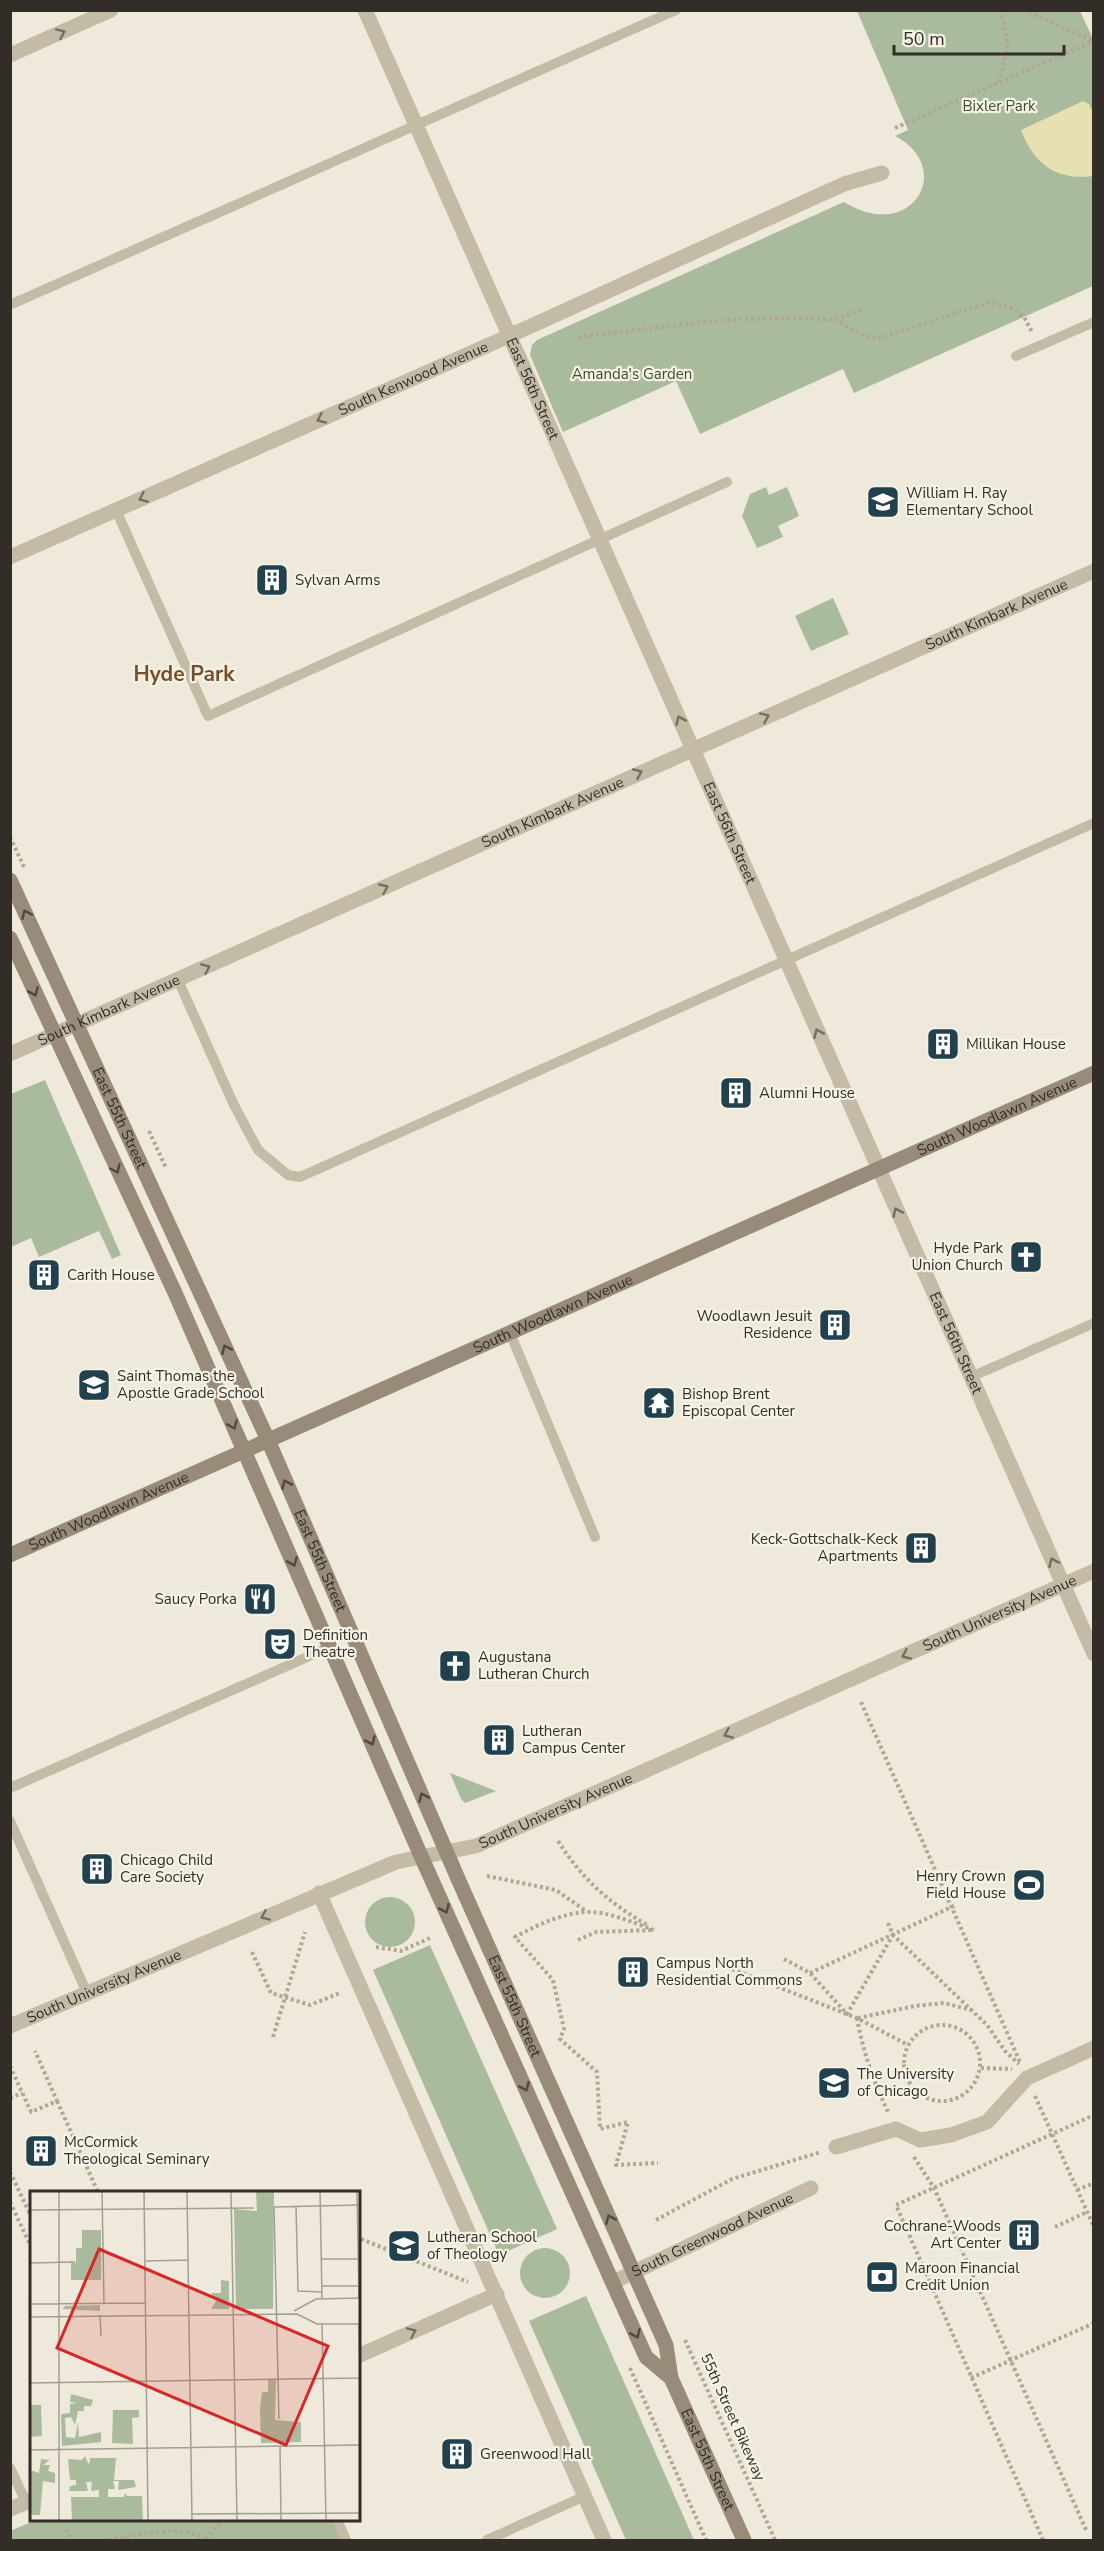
<svg xmlns="http://www.w3.org/2000/svg" width="1104" height="2551" viewBox="0 0 1104 2551" font-family="'Nunito Sans',sans-serif">
<style>
.green{fill:#a9bb9c}
.sand{fill:#e6e0b3}
.lines{fill:none;stroke-linecap:round;stroke-linejoin:round}
.path{stroke:#b0a692;stroke-width:4;stroke-dasharray:3 3;stroke-linecap:butt}
.lane{stroke:#c4bba7;stroke-width:10}
.street{stroke:#c4bba7;stroke-width:15}
.secondary{stroke:#988b79;stroke-width:15}
.oneway{stroke:#746d61}
.oneway2{stroke:#514940}
.labels{text-anchor:middle;stroke-width:4.5;stroke-linejoin:round;paint-order:stroke}
.park-label{font-size:15px;fill:#3a4d2d;stroke:#f6f2e5}
.street-label{font-size:15px;fill:#322d27;stroke:#f6f2e5}
.poi-label{font-size:15px;fill:#322d27;stroke:#f6f2e5;text-anchor:start}
.district-label{font-size:21px;font-weight:bold;fill:#784d29;stroke:#f6f2e5}
.inset-road{fill:none;stroke:#a39e92;stroke-width:1.5}
.view{fill:#d62828;fill-opacity:0.15;stroke:#d62828;stroke-width:3}
.inset-edge{fill:none;stroke:#322d27;stroke-width:3}
</style>
<rect width="100%" height="100%" fill="#eee9da"/>
<path class="green" d="M857,11H1080L1094,41L1093,286L854,393L843,369L700,434L676,381L563,432L530,355L532,345L537,340L844,202C912,244 956,168 895,136L908,130Z
M766,487L769,495L787,487L799,516L778,526L783,537L757,548L742,516L750,494Z
M833,598L849,634L811,651L795,616Z
M45,1080L121,1255L112,1259L99,1231L39,1257L31,1238L11,1247V1094Z
M450,1773L496,1791L465,1803L461,1799Z
M365 1922a25 25 0 1 1 50 0a25 25 0 1 1-50 0Z
M430,1945L557,2229L499,2255L373,1970Z
M520 2273a25 25 0 1 1 50 0a25 25 0 1 1-50 0Z
M586,2296L694,2540H626L529,2321Z
M36,2520H332L342,2540H11L10,2531Z"/>
<path class="sand" d="M1083,101L1089,104L1093,113V176C1056,181 1034,164 1021,130Z"/>
<g class="lines">
<path class="path" d="M1023,10L1094,41
M999,83L1008,45L1001,10
M895,128L1094,41
M836,320L863,308
M578,337L722,320L799,318L836,320L860,334L876,339L990,302L1011,308L1024,317L1032,332
M10,837L24,867
M149,1131L166,1168
M861,1702L1020,2062
M558,1841C583,1880 609,1903 649,1926
M487,1876L556,1890L586,1911
M888,1923L893,1935L987,2025L1005,2051L1019,2064
M578,1940L596,1932L654,1930C634,1923 608,1911 586,1912C560,1914 537,1925 515,1937L553,1980L564,2029L560,2039L597,2072L600,2129L628,2122L616,2165L658,2163
M376,1947L401,1951L430,1938
M252,1952L271,1993L310,2005L340,1993
M784,1959L810,1973L847,2014L893,1935
M732,1969L857,2018L908,2045
M810,1973L956,1905
M857,2018C863,2052 874,2083 889,2114
M858,2018L915,2006L944,2003L971,2010
M904 2063a38 38 0 1 1 76 0a38 38 0 1 1-76 0Z
M273,2037L305,1932
M10,2066L31,2112L57,2101L35,2051
M981,2068L1012,2069
M1035,2096L1094,2227
M10,2098L22,2093
M57,2101L98,2192
M914,2157L934,2188L1087,2532
M10,2172L32,2218
M1077,2190L1094,2183
M10,2202L32,2249
M656,2220L732,2179L821,2152
M1055,2227L1087,2212
M361,2239L468,2282
M685,2340L775,2540
M630,2368L706,2540
M971,2378L1094,2323
M66,2529L71,2540
M206,2539L223,2520
M109,2540C141,2534 178,2523 208,2540
M1043,2540L896,2205L1094,2115"/>
<path class="lane" d="M12,304L676,10
M1016,356L1094,322
M116,510L208,716L727,482
M178,980L234,1105L258,1150L288,1175L300,1177L1094,823
M510,1333L595,1537
M971,1377L1094,1323
M10,1788L330,1647
M10,1821L87,1993
M10,2468L26,2502
M337,2520L346,2540
M487,2540L585,2496"/>
<g class="street">
<path id="s1" d="M365,10L1094,1654"/>
<path d="M10,55L111,10"/>
<path id="s2" d="M10,557L509,336L844,184L882,173"/>
<path id="s3" d="M10,1054L1094,571"/>
<path d="M319,1893L604,2540"/>
<path id="s4" d="M10,2026L396,1862L476,1846L1094,1571"/>
<path d="M836,2147L896,2129L920,2140L951,2135L987,2122L1027,2078L1094,2048"/>
<path id="s5" d="M613,2282L811,2188"/>
<path d="M358,2356L497,2294"/>
<path d="M10,2509L32,2500"/>
</g>
<g class="secondary">
<path id="s6" d="M10,880L268,1440L459,1881L666,2345L671,2378L744,2540"/>
<path d="M10,938L176,1295L421,1856L646,2357L671,2378"/>
<path id="s7" d="M10,1555L1094,1073"/>
</g>
</g>
<defs><path id="oneway-chevron" d="M-2-3.5L2.5 0L-2 3.5" fill="none" stroke-width="1.6" stroke-linecap="round" stroke-linejoin="round" transform="scale(1.5)"/></defs>
<g class="oneway">
<use href="#oneway-chevron" transform="translate(61 33) rotate(-24)"/>
<use href="#oneway-chevron" transform="translate(321 419) rotate(156)"/>
<use href="#oneway-chevron" transform="translate(143 498) rotate(156)"/>
<use href="#oneway-chevron" transform="translate(765 717) rotate(-24)"/>
<use href="#oneway-chevron" transform="translate(680 720) rotate(-114)"/>
<use href="#oneway-chevron" transform="translate(638 773) rotate(-24)"/>
<use href="#oneway-chevron" transform="translate(384 888) rotate(-24)"/>
<use href="#oneway-chevron" transform="translate(206 968) rotate(-24)"/>
<use href="#oneway-chevron" transform="translate(818 1033) rotate(-114)"/>
<use href="#oneway-chevron" transform="translate(897 1212) rotate(-114)"/>
<use href="#oneway-chevron" transform="translate(1053 1562) rotate(-114)"/>
<use href="#oneway-chevron" transform="translate(906 1655) rotate(156)"/>
<use href="#oneway-chevron" transform="translate(728 1734) rotate(156)"/>
<use href="#oneway-chevron" transform="translate(265 1916) rotate(157)"/>
<use href="#oneway-chevron" transform="translate(412 2332) rotate(-24)"/>
</g>
<g class="oneway2">
<use href="#oneway-chevron" transform="translate(26 914) rotate(-114)"/>
<use href="#oneway-chevron" transform="translate(34 992) rotate(66)"/>
<use href="#oneway-chevron" transform="translate(116 1169) rotate(65)"/>
<use href="#oneway-chevron" transform="translate(226 1349) rotate(-114)"/>
<use href="#oneway-chevron" transform="translate(233 1425) rotate(67)"/>
<use href="#oneway-chevron" transform="translate(286 1484) rotate(-114)"/>
<use href="#oneway-chevron" transform="translate(293 1562) rotate(66)"/>
<use href="#oneway-chevron" transform="translate(371 1741) rotate(66)"/>
<use href="#oneway-chevron" transform="translate(423 1797) rotate(-114)"/>
<use href="#oneway-chevron" transform="translate(445 1909) rotate(66)"/>
<use href="#oneway-chevron" transform="translate(525 2087) rotate(66)"/>
<use href="#oneway-chevron" transform="translate(610 2219) rotate(-114)"/>
<use href="#oneway-chevron" transform="translate(636 2334) rotate(66)"/>
</g>
<defs>
<symbol id="school-square" viewBox="-11 -11 22 22"><rect x="-9" y="-9" width="18" height="18" rx="4" fill="#21414e" stroke="#f6f2e5"/><path d="M0-5L7-2L0 1L-7-2ZM-4 1L0 2.5L4 1V4Q0 6-4 4Z" fill="#fff"/></symbol>
<symbol id="building-square" viewBox="-11 -11 22 22"><rect x="-9" y="-9" width="18" height="18" rx="4" fill="#21414e" stroke="#f6f2e5"/><path d="M-4-6H4V6H1V3H-1V6H-4ZM-2.5-4.3h1.7v1.8h-1.7ZM.8-4.3h1.7v1.8H.8ZM-2.5-1h1.7V.8h-1.7ZM.8-1h1.7V.8H.8Z" fill="#fff"/></symbol>
<symbol id="church-square" viewBox="-11 -11 22 22"><rect x="-9" y="-9" width="18" height="18" rx="4" fill="#21414e" stroke="#f6f2e5"/><path d="M-1.2-6h2.4v3.5h3.3v2.4h-3.3V6h-2.4V-.1h-3.3v-2.4h3.3Z" fill="#fff"/></symbol>
<symbol id="temple-square" viewBox="-11 -11 22 22"><rect x="-9" y="-9" width="18" height="18" rx="4" fill="#21414e" stroke="#f6f2e5"/><path d="M0-6L5-2H3V0L6.5 2.5H4V6H1.5V3h-3V6H-4V2.5H-6.5L-3 0V-2H-5Z" fill="#fff"/></symbol>
<symbol id="restaurant-square" viewBox="-11 -11 22 22"><rect x="-9" y="-9" width="18" height="18" rx="4" fill="#21414e" stroke="#f6f2e5"/><path d="M-5-6h1v4h1v-4h1v4h1v-4h1v5L-1.5 .5V6h-2V.5L-5-1ZM5-6V6H3V1.5H1.5Q1.5-4 5-6Z" fill="#fff"/></symbol>
<symbol id="theatre-square" viewBox="-11 -11 22 22"><rect x="-9" y="-9" width="18" height="18" rx="4" fill="#21414e" stroke="#f6f2e5"/><path d="M-5-5.5Q0-4 5-5.5V0Q5 5 0 6Q-5 5-5 0ZM-3.3-2.5H-1v1.5H-3.3ZM1-2.5H3.3v1.5H1ZM-2.8 1Q0 5.5 2.8 1Z" fill="#fff"/></symbol>
<symbol id="stadium-square" viewBox="-11 -11 22 22"><rect x="-9" y="-9" width="18" height="18" rx="4" fill="#21414e" stroke="#f6f2e5"/><path d="M0-5a6.5 5 0 1 0 0 10a6.5 5 0 1 0 0-10ZM-3.5-1.8h7v3.6h-7Z" fill="#fff"/></symbol>
<symbol id="university-square" viewBox="-11 -11 22 22"><rect x="-9" y="-9" width="18" height="18" rx="4" fill="#21414e" stroke="#f6f2e5"/><path d="M0-5L7-2L0 1L-7-2ZM-4 1L0 2.5L4 1V4Q0 6-4 4Z" fill="#fff"/></symbol>
<symbol id="bank-square" viewBox="-11 -11 22 22"><rect x="-9" y="-9" width="18" height="18" rx="4" fill="#21414e" stroke="#f6f2e5"/><path d="M-6-4H6V4H-6ZM0-2.3a2.3 2.3 0 1 0 0 4.6a2.3 2.3 0 1 0 0-4.6Z" fill="#fff"/></symbol>
</defs>
<g fill-rule="evenodd">
<use href="#school-square" x="864" y="483" width="38" height="38"/>
<use href="#building-square" x="253" y="561" width="38" height="38"/>
<use href="#building-square" x="924" y="1025" width="38" height="38"/>
<use href="#building-square" x="717" y="1074" width="38" height="38"/>
<use href="#church-square" x="1007" y="1238" width="38" height="38"/>
<use href="#building-square" x="25" y="1256" width="38" height="38"/>
<use href="#building-square" x="816" y="1306" width="38" height="38"/>
<use href="#school-square" x="75" y="1366" width="38" height="38"/>
<use href="#temple-square" x="640" y="1384" width="38" height="38"/>
<use href="#building-square" x="902" y="1529" width="38" height="38"/>
<use href="#restaurant-square" x="241" y="1580" width="38" height="38"/>
<use href="#theatre-square" x="261" y="1625" width="38" height="38"/>
<use href="#church-square" x="436" y="1647" width="38" height="38"/>
<use href="#building-square" x="480" y="1721" width="38" height="38"/>
<use href="#building-square" x="78" y="1850" width="38" height="38"/>
<use href="#stadium-square" x="1010" y="1866" width="38" height="38"/>
<use href="#building-square" x="614" y="1953" width="38" height="38"/>
<use href="#university-square" x="815" y="2064" width="38" height="38"/>
<use href="#building-square" x="22" y="2132" width="38" height="38"/>
<use href="#building-square" x="1005" y="2216" width="38" height="38"/>
<use href="#university-square" x="385" y="2227" width="38" height="38"/>
<use href="#bank-square" x="863" y="2258" width="38" height="38"/>
<use href="#building-square" x="438" y="2435" width="38" height="38"/>
</g>
<g class="labels">
<g class="park-label">
<text x="999" y="111">Bixler Park</text>
<text x="632" y="379">Amanda's Garden</text>
</g>
<g class="street-label">
<text dy="5" stroke="none"><textPath href="#s2" startOffset="441">South Kenwood Avenue</textPath></text>
<text dy="5" stroke="none"><textPath href="#s1" startOffset="414">East 56th Street</textPath></text>
<text dy="5" stroke="none"><textPath href="#s3" startOffset="1080">South Kimbark Avenue</textPath></text>
<text dy="5" stroke="none"><textPath href="#s3" startOffset="594">South Kimbark Avenue</textPath></text>
<text dy="5" stroke="none"><textPath href="#s1" startOffset="900">East 56th Street</textPath></text>
<text dy="5" stroke="none"><textPath href="#s3" startOffset="108">South Kimbark Avenue</textPath></text>
<text dy="5" stroke="none"><textPath href="#s7" startOffset="1080">South Woodlawn Avenue</textPath></text>
<text dy="5" stroke="none"><textPath href="#s6" startOffset="262">East 55th Street</textPath></text>
<text dy="5" stroke="none"><textPath href="#s7" startOffset="594">South Woodlawn Avenue</textPath></text>
<text dy="5" stroke="none"><textPath href="#s1" startOffset="1458">East 56th Street</textPath></text>
<text dy="5" stroke="none"><textPath href="#s7" startOffset="108">South Woodlawn Avenue</textPath></text>
<text dy="5" stroke="none"><textPath href="#s6" startOffset="748">East 55th Street</textPath></text>
<text dy="5" stroke="none"><textPath href="#s4" startOffset="1074">South University Avenue</textPath></text>
<text dy="5" stroke="none"><textPath href="#s4" startOffset="588">South University Avenue</textPath></text>
<text dy="5" stroke="none"><textPath href="#s4" startOffset="102">South University Avenue</textPath></text>
<text dy="5" stroke="none"><textPath href="#s6" startOffset="1234">East 55th Street</textPath></text>
<text dy="5" stroke="none"><textPath href="#s5" startOffset="110">South Greenwood Avenue</textPath></text>
<text transform="translate(733 2417) rotate(66)" y="5">55th Street Bikeway</text>
<text dy="5" stroke="none"><textPath href="#s6" startOffset="1728">East 55th Street</textPath></text>
</g>
<g class="poi-label">
<text x="906" y="498">William H. Ray<tspan x="906" dy="17">Elementary School</tspan></text>
<text x="295" y="585">Sylvan Arms</text>
<text x="966" y="1049">Millikan House</text>
<text x="759" y="1098">Alumni House</text>
<text x="1003" y="1253" text-anchor="end">Hyde Park<tspan x="1003" dy="17">Union Church</tspan></text>
<text x="67" y="1280">Carith House</text>
<text x="812" y="1321" text-anchor="end">Woodlawn Jesuit<tspan x="812" dy="17">Residence</tspan></text>
<text x="117" y="1381">Saint Thomas the<tspan x="117" dy="17">Apostle Grade School</tspan></text>
<text x="682" y="1399">Bishop Brent<tspan x="682" dy="17">Episcopal Center</tspan></text>
<text x="898" y="1544" text-anchor="end">Keck-Gottschalk-Keck<tspan x="898" dy="17">Apartments</tspan></text>
<text x="237" y="1604" text-anchor="end">Saucy Porka</text>
<text x="303" y="1640">Definition<tspan x="303" dy="17">Theatre</tspan></text>
<text x="478" y="1662">Augustana<tspan x="478" dy="17">Lutheran Church</tspan></text>
<text x="522" y="1736">Lutheran<tspan x="522" dy="17">Campus Center</tspan></text>
<text x="120" y="1865">Chicago Child<tspan x="120" dy="17">Care Society</tspan></text>
<text x="1006" y="1881" text-anchor="end">Henry Crown<tspan x="1006" dy="17">Field House</tspan></text>
<text x="656" y="1968">Campus North<tspan x="656" dy="17">Residential Commons</tspan></text>
<text x="857" y="2079">The University<tspan x="857" dy="17">of Chicago</tspan></text>
<text x="64" y="2147">McCormick<tspan x="64" dy="17">Theological Seminary</tspan></text>
<text x="1001" y="2231" text-anchor="end">Cochrane-Woods<tspan x="1001" dy="17">Art Center</tspan></text>
<text x="427" y="2242">Lutheran School<tspan x="427" dy="17">of Theology</tspan></text>
<text x="905" y="2273">Maroon Financial<tspan x="905" dy="17">Credit Union</tspan></text>
<text x="480" y="2459">Greenwood Hall</text>
</g>
<g class="district-label">
<text x="184" y="681">Hyde Park</text>
</g>
</g>
<g transform="translate(30 2191)">
<rect width="330" height="330" fill="#eee9da"/>
<path d="M226,0H244L243,118H206L204,18L227,20ZM52,39H71V89H41V72H46V57H52ZM191,89L199,90V118H181L186,110L181,102H191ZM70,114V120L32,118L35,115ZM238,189H246L245,229L271,231V251L231,252L230,217L232,201H238ZM41,203L63,209L61,215H54V220H48L45,234L41,226L35,227L36,246L45,247L48,231L49,246L71,241V251L32,255L31,223L40,222V213L47,212L40,211ZM0,214H11L12,245L0,246ZM83,219H109V226L102,227L103,253L82,252ZM55,265L59,274L60,267H86L84,289H104L106,296L88,299L89,290H83L85,298H78V306H94L95,302L97,305H112L113,330H42L41,306H69V299L61,300L62,291H56L58,300H39L40,295L46,294V289H40L38,268L52,269ZM11,268L20,269L13,274H20L18,280L25,282V292L13,290L10,324H0V279L9,282Z" fill="#a9bb9c"/>
<path class="inset-road" d="M29,0V330M72,0L74,112M114,0L118,330M157,0L162,330M201,0L207,330M290,0L292,107M327,0L329,107M266,15L268,100L292,101M0,19L224,17M291,68H329M116,70L158,69M0,72L45,71M292,95H328M0,113L116,112M264,120L286,108L330,107M70,124L71,145M0,126L267,123L287,133H330M292,133L296,330M329,133L330,187M0,192L330,187M249,228L244,16L330,14M250,255L251,330M0,259L330,254M162,323L330,322"/>
<path class="view" d="M69,58L298,155L256,254L27,157Z"/>
<rect width="330" height="330" class="inset-edge"/>
</g>
<rect width="1104" height="2551" fill="none" stroke="#322d27" stroke-width="24"/>
<path d="M894 45v9h170v-9" fill="none" stroke="#322d27" stroke-width="3"/>
<text x="903" y="45" font-size="18" fill="#322d27" stroke="#f6f2e5" stroke-width="4.5" paint-order="stroke">50 m</text>
</svg>
